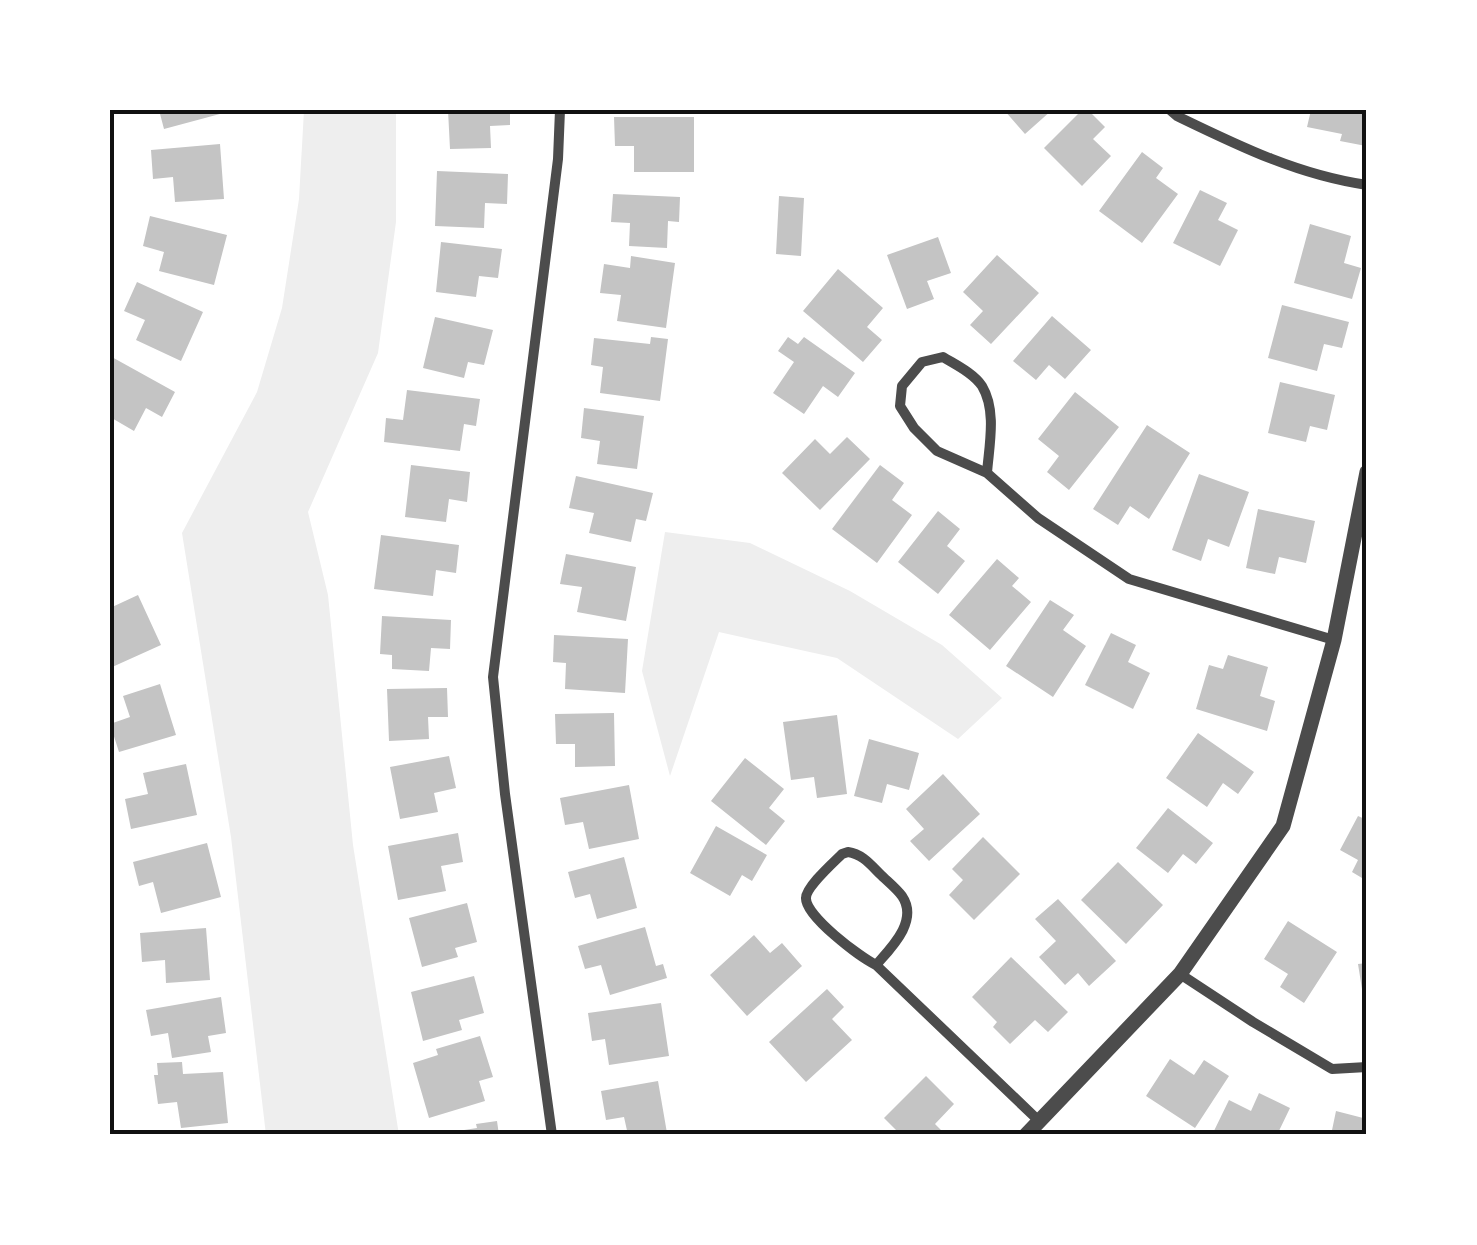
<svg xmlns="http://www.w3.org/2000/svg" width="1477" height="1245" viewBox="0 0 1477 1245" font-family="'Varela Round',sans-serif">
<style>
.green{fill:#eee}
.building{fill:#c4c4c4}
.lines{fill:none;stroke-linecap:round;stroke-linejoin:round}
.minor{stroke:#4c4c4c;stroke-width:10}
.tertiary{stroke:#4c4c4c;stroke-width:15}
.neatline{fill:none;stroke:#111;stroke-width:4}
</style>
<rect width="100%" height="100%" fill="#fff"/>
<path class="green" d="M304,110H396V222L378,353L308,512L328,595L353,845L399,1135H266L231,837L182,533L257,392L282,308L299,199Z
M665,532L750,543L850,591L942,645L1002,698L958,739L837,658L719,632L670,776L642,671Z"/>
<path class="building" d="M159,110H231V111L164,129Z
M448,110H510V125L490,126L491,148L450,149Z
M1004,110H1052L1025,134Z
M1082,110H1088L1105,127L1093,139L1111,156L1082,186L1044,148Z
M1311,110H1367L1366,146L1340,141L1342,134L1307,127Z
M614,117H694V172H634V146H615Z
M220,144L224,199L175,202L173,177L153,179L151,150Z
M1142,152L1163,168L1156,178L1178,194L1142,243L1099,211Z
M437,171L508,174L507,204L485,203L484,228L435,226Z
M1200,190L1227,203L1218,220L1238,230L1220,266L1173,243Z
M613,194L680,197L679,222L668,221L667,248L629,246L630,223L611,222Z
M779,196L804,198L801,256L776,254Z
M150,216L227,235L214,285L159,271L164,252L143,246Z
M1310,224L1351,236L1344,263L1361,268L1352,299L1294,283Z
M938,237L951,273L927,281L934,299L907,309L887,255Z
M441,242L502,249L498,278L479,276L476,297L436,292Z
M997,255L1039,293L991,344L970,325L983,311L963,292Z
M631,256L675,263L666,328L617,321L621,295L600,293L604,264L630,268Z
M838,269L883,308L867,327L882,340L863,362L803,311Z
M137,282L203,312L181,361L136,340L145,320L124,311Z
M1282,305L1349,322L1342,348L1324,344L1317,371L1268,358Z
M1052,316L1091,350L1065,379L1049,365L1036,380L1013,361Z
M435,317L493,330L484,365L468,362L464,378L423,368Z
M651,337L668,339L660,401L600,393L603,367L591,365L594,338L650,344Z
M788,337L798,344L804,337L855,373L838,397L823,386L804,414L773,393L794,362L778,351Z
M110,356L175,392L162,417L146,408L134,431L110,417V397L112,393L110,392Z
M1280,382L1335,395L1327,430L1310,426L1306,442L1268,433Z
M407,390L480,399L476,426L464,424L460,451L384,442L386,418L403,420Z
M1075,392L1119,427L1069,490L1047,472L1059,456L1038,439Z
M584,408L644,416L637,469L597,464L600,441L581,438Z
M1147,425L1190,453L1149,519L1130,506L1118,525L1093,509Z
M847,437L870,459L820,510L782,473L815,439L830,454Z
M411,465L470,472L467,502L449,499L446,522L405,517Z
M880,465L904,483L892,500L912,515L877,563L832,529Z
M1199,474L1249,492L1229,547L1208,539L1201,561L1172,550Z
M576,476L653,493L646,521L636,519L631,542L589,533L594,513L569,508Z
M1258,509L1315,521L1306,563L1279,557L1275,574L1246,568Z
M938,511L960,529L947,546L965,561L938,594L898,562Z
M381,535L459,545L456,573L436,570L433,596L374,589Z
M566,554L636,567L626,621L577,612L582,587L560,584Z
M997,559L1019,578L1012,586L1031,602L990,650L949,615Z
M138,595L161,645L110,668V608Z
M1050,600L1074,615L1063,630L1086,646L1053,697L1006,666Z
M382,616L451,620L450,649L431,648L429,671L392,669V655L380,654Z
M1111,633L1136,645L1128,662L1150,673L1133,709L1085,685Z
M554,635L628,639L625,693L565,689L566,663L553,662Z
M1228,655L1268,667L1260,696L1275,701L1267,731L1196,709L1209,665L1223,669Z
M160,684L176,735L119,752L110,724L130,717L123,696Z
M447,688L448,717H428L429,739L389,741L387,689Z
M614,713L615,766L575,767V744H556L555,714Z
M837,715L847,794L817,798L814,777L791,780L783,722Z
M1198,733L1254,772L1238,794L1223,783L1207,807L1166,778Z
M869,739L919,753L909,790L887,784L882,803L854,796Z
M449,756L456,788L434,793L438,812L400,819L390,767Z
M745,758L784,789L769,808L785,821L766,845L711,801Z
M186,764L197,815L131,829L125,799L148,794L143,773Z
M943,774L980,814L929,861L910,841L924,829L906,809Z
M629,785L639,839L589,849L583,822L565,825L560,798Z
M1168,808L1213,843L1196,864L1183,854L1168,873L1136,848Z
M1358,816L1367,820V881L1352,872L1358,860L1340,850Z
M716,826L767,855L752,881L742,875L730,896L690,873Z
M458,833L463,862L441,866L446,891L398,900L388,846Z
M983,837L1020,874L974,920L949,895L963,880L952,869Z
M207,843L221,897L161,913L153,882L139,886L133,862Z
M624,857L637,908L597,919L590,894L575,898L568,872Z
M1118,862L1163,905L1126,944L1081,900Z
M1058,899L1116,961L1089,986L1078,973L1065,985L1039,957L1056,941L1035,919Z
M467,903L477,942L455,948L458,957L422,967L409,918Z
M1288,921L1337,952L1304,1003L1280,987L1288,974L1264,959Z
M645,927L656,966L663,964L667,978L610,995L601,965L585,969L578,946Z
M206,928L210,980L166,983L165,960L142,962L140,933Z
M754,935L770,953L782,943L802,966L747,1016L710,975Z
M1011,957L1068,1012L1048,1032L1035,1020L1010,1044L993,1027L997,1022L972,997Z
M1367,963V1007L1365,1008L1358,964Z
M474,976L484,1013L459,1020L462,1030L423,1041L411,992Z
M827,989L844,1007L832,1019L852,1040L806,1082L769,1042Z
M221,997L226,1033L208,1036L211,1052L172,1058L168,1033L151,1036L146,1010Z
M661,1003L669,1056L609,1065L605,1039L592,1041L588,1013Z
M480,1036L493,1077L479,1081L485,1101L429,1118L413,1063L438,1055L436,1049Z
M1170,1059L1194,1075L1204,1060L1229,1076L1195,1128L1146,1096Z
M182,1062L183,1074L223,1072L228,1123L181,1128L177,1102L158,1104L154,1075H158L157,1063Z
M926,1076L954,1104L935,1124L946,1135H901L884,1118Z
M658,1081L667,1133L628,1135L624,1117L606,1120L601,1091Z
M1259,1093L1290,1108L1277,1135H1212L1229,1100L1251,1111Z
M1336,1111L1367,1119V1135H1331Z
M497,1121L499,1135H445V1133L477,1128L476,1124Z"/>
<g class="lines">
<path class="minor" d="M1170,110L1177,116C1239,146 1298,175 1367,185
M987,473C989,446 997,411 982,386C973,373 956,365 943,357L922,362L902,386L900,406L914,428L937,451L987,473L1038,518L1129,579L1334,640
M848,852C862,854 870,864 880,874C887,881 896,888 902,896C919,921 891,948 876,965C860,957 805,916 806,898C806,887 833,863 842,854Z
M876,965L1039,1121
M1180,974L1253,1022L1332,1069L1367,1067
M552,1135L505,794L493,677L558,159L560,110"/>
<path class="tertiary" d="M1026,1135L1180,974L1283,826L1334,640L1367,472"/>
</g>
<rect width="1477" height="1245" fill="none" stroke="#ffffff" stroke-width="225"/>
<rect x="112" y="112" width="1252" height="1020" class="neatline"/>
</svg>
